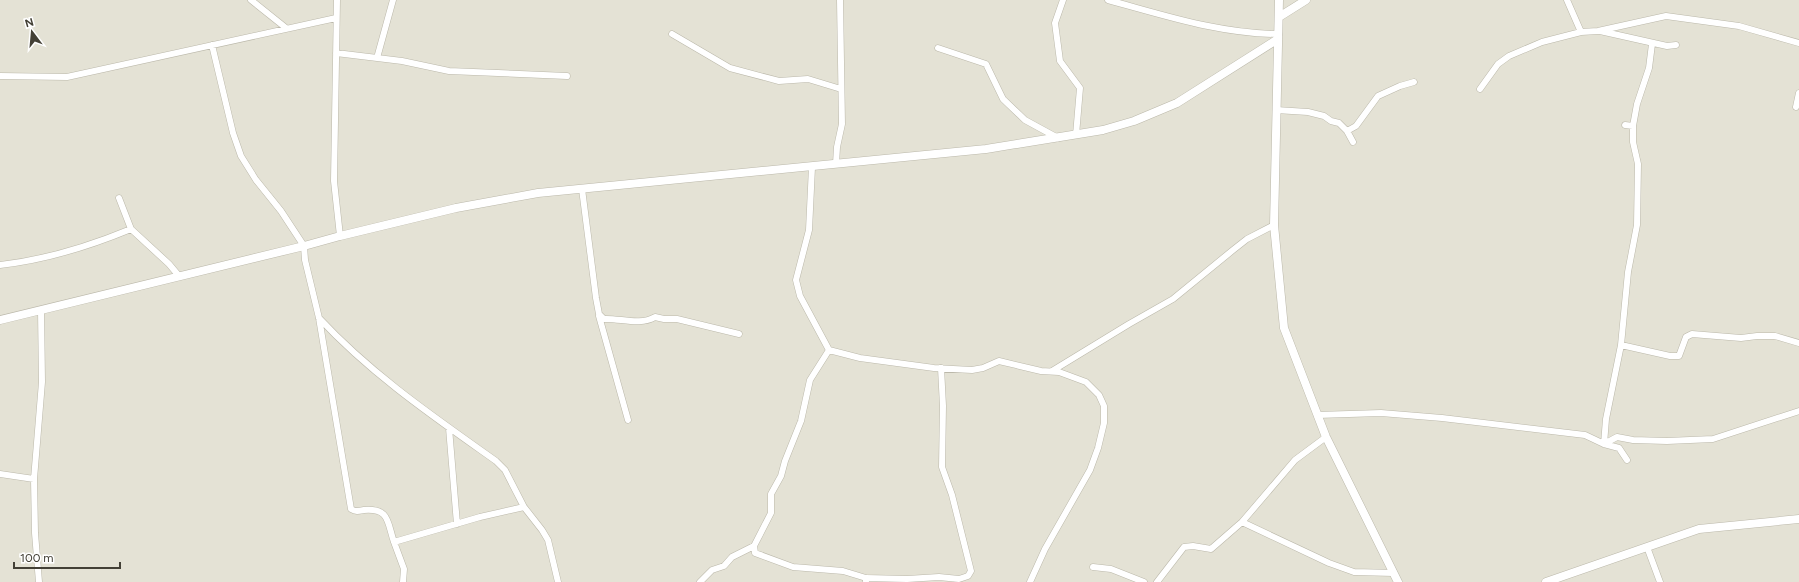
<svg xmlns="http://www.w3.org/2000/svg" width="1799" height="582" viewBox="0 0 1799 582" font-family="Figtree,sans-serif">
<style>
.residential{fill:#e4e2d5}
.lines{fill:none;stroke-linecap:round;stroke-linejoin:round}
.minor-casing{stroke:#bbb8aa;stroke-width:7}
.tertiary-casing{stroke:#bbb8aa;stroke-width:9}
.minor{stroke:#fff;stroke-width:6}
.tertiary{stroke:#fff;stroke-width:8}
</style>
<rect width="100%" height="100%" fill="#f1f0e6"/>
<path class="residential" d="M0,0H1799V582H0Z"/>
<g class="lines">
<defs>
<path id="minor" d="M251,0L286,28
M337,0L334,181L340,236
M1063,0L1055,23L1060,61L1080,88L1076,135
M1108,0C1164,15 1220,34 1279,34
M1567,0L1581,32
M1600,31L1667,46L1676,45
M672,34L730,68L779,81L808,79L841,89
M212,45L233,133L241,156L256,180L281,211L304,246L305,260L319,318L351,509C356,512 359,511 364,510C390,508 387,522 394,542L480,517L524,507
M938,48L986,64L1003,99L1025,120L1058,138
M336,53L402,61L449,71L567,76
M377,58L393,0
M0,76L67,77L336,18
M1480,89L1498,64L1509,56L1542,42L1581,32L1598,31L1666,16L1739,26L1799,43
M1796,107L1799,93
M1276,110L1308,112L1324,116L1331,121L1339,123L1347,131L1353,142
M1625,125L1633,126L1637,104L1649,68L1652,44
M1347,131L1356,126L1378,96L1400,86L1414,82
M836,164L837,147L842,124L840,0
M812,167L809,230L796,280L800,296L829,350
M582,189L596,298L599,314L604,319C620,318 640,326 655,317L664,319H677L739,334
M119,198L131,229L169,264L179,276
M0,265C44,260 90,246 131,229
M599,316L628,420
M319,318C371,374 434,417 496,461L505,470L524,507L542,530L548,540L558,582
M1621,345L1628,272L1637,225L1638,164L1633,142V126
M1052,371L1129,324L1173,299L1233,250L1247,239L1274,225
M1317,415L1381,413L1442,418L1585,435L1604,444L1619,448L1627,460
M449,428L457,524
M1604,444L1606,419L1621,345L1670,356H1679L1686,337L1692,334L1741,338L1757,336H1775L1799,343
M1604,444L1617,437L1633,440L1667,441L1713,439L1799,411
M0,474L34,479
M1242,522L1329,563L1354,572L1394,573
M394,542L404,569L403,582
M754,546L771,513V494L781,476L785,461L801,421L810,380L829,350L860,358L934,368L972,370L983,368L999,361L1041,371L1059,372L1086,382L1099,395L1104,406V423L1098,448L1090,470L1045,549L1030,582
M1647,547L1660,582
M1093,567L1111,569L1144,582
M866,578L907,579L939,577L959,579L968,576L971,571L952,495L942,467L943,406L941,368
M39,582L35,533L34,479L42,382L41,310
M700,582L712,570L724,566L732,557L754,546L755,553L793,567L843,571L866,578V581
M1157,582L1184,547L1193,546L1211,549L1242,522L1295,460L1326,437"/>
<path id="tertiary" d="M1279,0L1274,225L1284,328L1326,437L1398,582
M1279,17L1306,0
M0,320L304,246L340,236L456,208L538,193L986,149L1103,130L1134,121L1177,103L1278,39
M1546,582L1699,529L1799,519"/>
</defs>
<use href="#minor" class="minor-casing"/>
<use href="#tertiary" class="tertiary-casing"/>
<use href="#minor" class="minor"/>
<use href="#tertiary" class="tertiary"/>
</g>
<g transform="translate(32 32) rotate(344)" stroke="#ffffff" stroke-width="3" paint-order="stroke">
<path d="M0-3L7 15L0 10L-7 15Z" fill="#434036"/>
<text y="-6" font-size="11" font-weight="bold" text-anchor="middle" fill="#434036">N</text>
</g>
<path d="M14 562v6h106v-6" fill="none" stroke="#434036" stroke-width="2"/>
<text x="20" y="562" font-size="12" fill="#434036" stroke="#ffffff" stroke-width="3" paint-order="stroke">100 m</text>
</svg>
